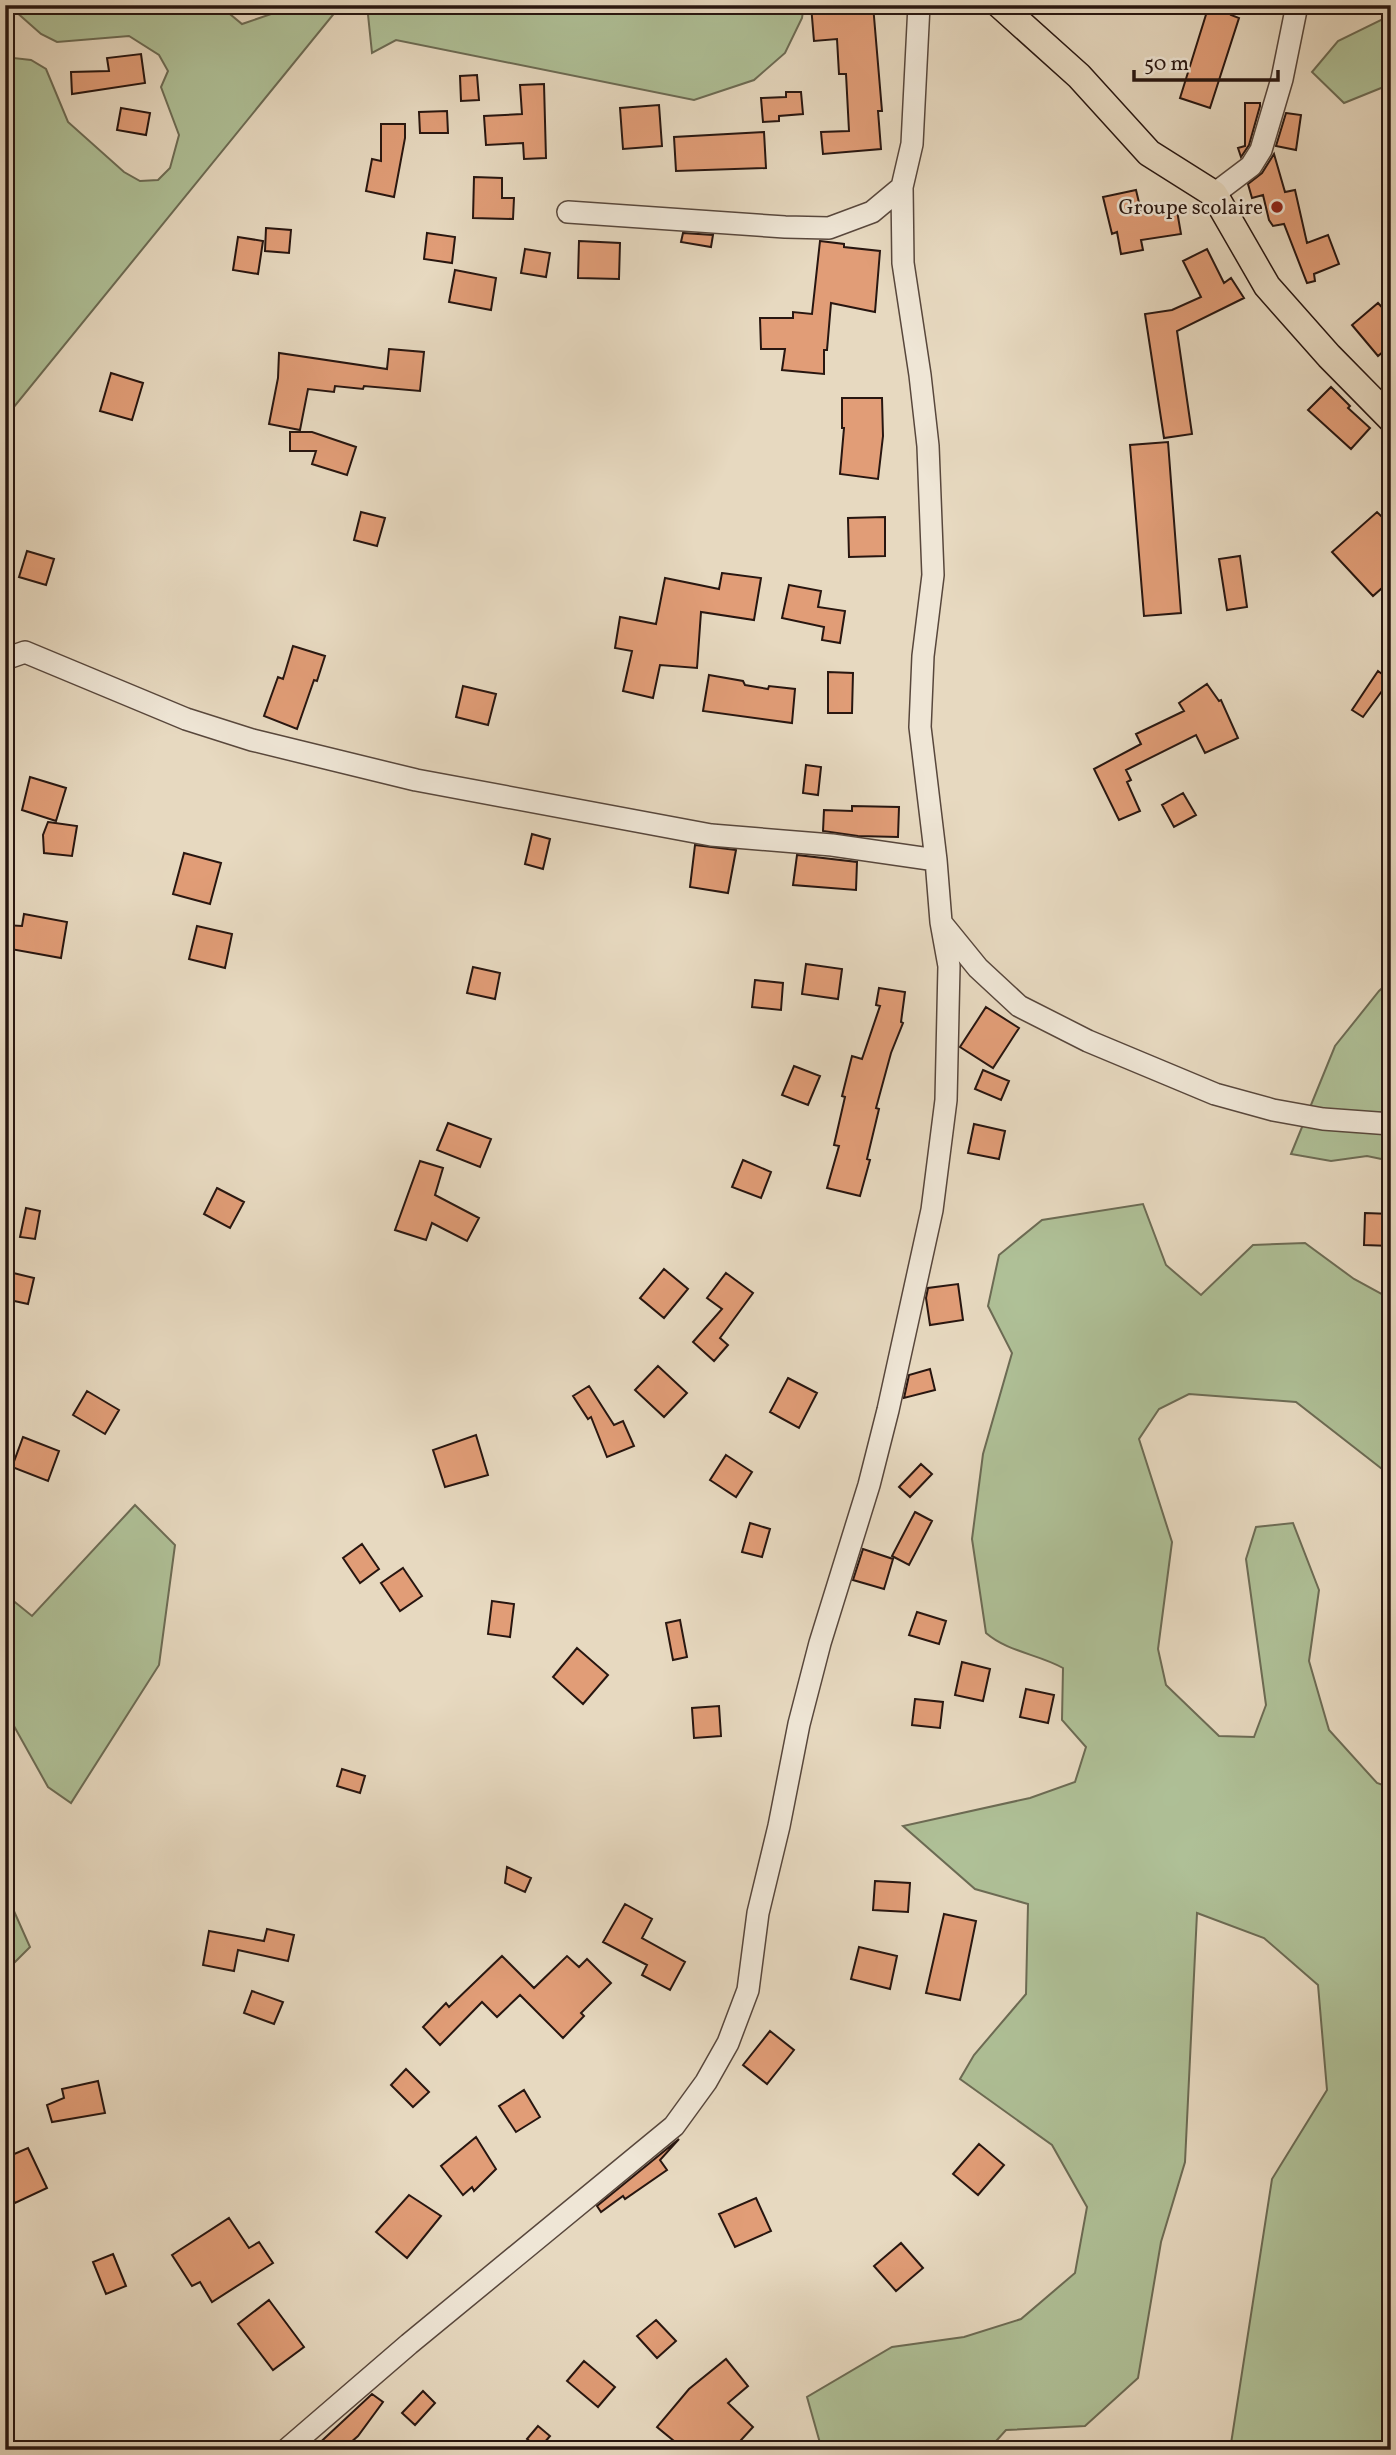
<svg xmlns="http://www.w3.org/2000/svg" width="1396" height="2455" viewBox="0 0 1396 2455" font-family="Vollkorn,serif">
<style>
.green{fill:#afc097;stroke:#6c6b54;stroke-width:2}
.building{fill:#e19d77;stroke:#281610;stroke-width:2}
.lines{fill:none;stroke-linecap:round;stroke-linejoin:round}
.minor-casing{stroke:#58473c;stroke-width:24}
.major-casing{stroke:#281610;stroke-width:29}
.minor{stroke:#efe6d6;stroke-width:21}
.major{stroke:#e7d9c0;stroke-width:26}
.poi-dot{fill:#8f2418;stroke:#efe6d6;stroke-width:2.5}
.labels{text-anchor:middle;stroke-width:5;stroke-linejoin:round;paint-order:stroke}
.poi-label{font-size:21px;fill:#281610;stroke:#efe6d6;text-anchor:end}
</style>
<rect width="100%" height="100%" fill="#e7d9c0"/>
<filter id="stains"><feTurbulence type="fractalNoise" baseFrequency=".00286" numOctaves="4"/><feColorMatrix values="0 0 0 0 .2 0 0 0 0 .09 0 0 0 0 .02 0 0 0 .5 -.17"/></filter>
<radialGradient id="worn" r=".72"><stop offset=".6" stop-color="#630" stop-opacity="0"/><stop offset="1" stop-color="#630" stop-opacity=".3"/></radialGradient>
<path class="green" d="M11,5H219L242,24L286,9L289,5H341L5,418V57L31,60L46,69L68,122L124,172L140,181L158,180L170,168L179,135L161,87L168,71L159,55L129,36L57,42L41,34L14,10Z
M367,5H804L802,18L785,53L754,80L694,100L396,40L372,53Z
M1391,15V84L1344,103L1312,72L1338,41Z
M1391,980V1161L1367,1156L1331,1161L1291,1154L1335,1046L1379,991Z
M1143,1204L1166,1265L1201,1295L1253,1245L1305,1243L1354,1279L1391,1299V1476L1296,1402L1189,1394L1159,1409L1139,1439L1172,1542L1158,1649L1166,1685L1219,1736L1254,1737L1266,1705L1246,1559L1256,1527L1293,1523L1319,1590L1309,1661L1329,1730L1377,1783L1391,1788V2450H1230L1272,2179L1327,2090L1318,1985L1264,1938L1197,1913L1185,2162L1161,2242L1138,2378L1085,2426L1006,2430L988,2450H822L807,2397L892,2347L964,2337L1021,2319L1075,2273L1087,2207L1052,2145L960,2079L974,2055L1026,1994L1028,1904L975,1889L903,1826L1030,1798L1075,1782L1086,1747L1062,1720L1063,1668C1038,1654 1008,1652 986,1633L972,1539L983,1454L1012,1353L988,1306L999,1255L1042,1220Z
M135,1505L175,1545L159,1665L71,1803L48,1787L5,1710V1594L32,1616Z
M5,1891L30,1947L5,1972Z"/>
<path class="building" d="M811,5H873L882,111H878L881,149L823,154L821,132L849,131L846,74H839L837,39L814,41Z
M1209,5H1235L1231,15L1239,18L1210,108L1180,98Z
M141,54L145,83L72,94L71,72L109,71L107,58Z
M477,75L479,100L461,101L460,76Z
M544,84L546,158L524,159L523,143L486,145L484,116L522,114L520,85Z
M786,92H801L803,114L779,116V121L763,122L761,98L786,97Z
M1245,103H1260V106L1249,145L1241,157L1238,148L1245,146Z
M659,105L662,146L623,149L620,108Z
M121,108L150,113L146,135L117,130Z
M447,111L448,133H420L419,112Z
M1286,113L1301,115L1296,150L1276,146Z
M381,124H405V138L394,197L366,191L372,159L381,161Z
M764,132L766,168L676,171L674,137Z
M1274,154L1285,192L1295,190L1307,243L1328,235L1339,264L1314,274L1315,281L1307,283L1284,224L1273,226L1269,220L1263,195L1252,198L1248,184L1262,173Z
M474,177L502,178V198H514L513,219L473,218Z
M1136,190L1141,211L1176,205L1181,234L1141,240L1143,250L1121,254L1117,232L1112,234L1103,197Z
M266,228L291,230L289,253L265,251Z
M427,233L455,237L452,263L424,259Z
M683,233L713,235L711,247L681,242Z
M238,237L263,241L258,274L233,270Z
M579,241L620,243L619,279L578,278Z
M820,241L844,244V247L880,251L875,312L831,303L827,350H824V374L782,370L785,349H761L760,318H793V312L812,314Z
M525,249L550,253L546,277L521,273Z
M1207,249L1224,283L1231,278L1244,298L1177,331L1192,434L1164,438L1145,314L1172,310L1201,297L1183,261Z
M455,270L496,278L491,310L449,302Z
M1378,303L1391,317V345L1378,356L1352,325Z
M389,349L424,352L420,391L364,386L363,389L335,386L334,392L308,389L300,430L269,424L278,378L279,353L387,369Z
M111,373L143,383L132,420L100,411Z
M1331,387L1350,406L1348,408L1370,428L1351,449L1308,410Z
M842,398H882L883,436L878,479L840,474L844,428H842Z
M290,432H312L356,447L347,475L312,464L316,451H290Z
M1168,442L1181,613L1144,616L1130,445Z
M1391,509V580L1373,596L1332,552L1377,512L1382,517Z
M361,512L385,518L377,546L354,540Z
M885,517V556L849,557L848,518Z
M27,551L54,559L46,585L19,577Z
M1240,556L1247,607L1227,610L1219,559Z
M722,573L761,578L754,620L701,612L697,668L660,665L653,698L623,691L632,651L615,648L620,617L656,624L665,578L719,589Z
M789,585L821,591L818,607L845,611L840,643L822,640L824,627L782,618Z
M293,646L325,656L317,681L314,680L297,729L264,716L278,677L283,679Z
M1378,671L1390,680L1363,717L1352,710Z
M828,672L853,673L852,713H828Z
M709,675L743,681L745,685L768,689L769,686L795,689L792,723L703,711Z
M1207,684L1219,701L1221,700L1238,738L1205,753L1196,735L1126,770L1131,780L1127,782L1140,811L1119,820L1094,769L1141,744L1136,734L1184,711L1179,703Z
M463,686L496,694L488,725L456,717Z
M806,765L821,767L818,795L803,793Z
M30,777L66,788L56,821L22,810Z
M1183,793L1196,815L1174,827L1162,805Z
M852,806L899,807L898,837L858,836L823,831L824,810L852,811Z
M48,822L77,826L72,856L44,853L43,835Z
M532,834L550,839L543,869L525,864Z
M695,845L736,850L728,893L690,887Z
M184,853L221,863L210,904L173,894Z
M797,855L857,862L856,890L793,885Z
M24,914L67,922L61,958L5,948V925L22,926Z
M197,926L232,934L225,968L189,959Z
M806,964L842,969L838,999L802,994Z
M473,967L500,973L495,999L467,993Z
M755,980L783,983L781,1010L752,1007Z
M879,988L905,992L901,1022L903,1023L891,1053L876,1108L879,1109L867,1159L870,1160L860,1196L827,1188L839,1146L834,1145L845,1097L842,1096L852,1056L862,1059L880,1006L876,1005Z
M986,1007L1019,1028L993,1068L960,1047Z
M794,1066L820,1076L808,1105L782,1095Z
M983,1070L1009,1081L1001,1100L975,1089Z
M448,1123L491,1139L480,1167L437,1150Z
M974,1124L1005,1131L999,1159L968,1153Z
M743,1160L771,1172L761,1198L732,1187Z
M420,1161L443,1168L435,1195L479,1218L467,1241L432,1223L426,1240L395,1230Z
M217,1188L244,1202L230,1228L204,1214Z
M26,1208L40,1211L35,1239L20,1237Z
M1365,1213L1391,1214V1246L1364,1245Z
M664,1269L688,1289L664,1318L640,1298Z
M5,1271L34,1278L28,1304L5,1299Z
M726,1273L753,1293L720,1338L728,1345L714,1361L693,1342L722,1309L707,1298Z
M958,1284L963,1320L930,1325L926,1298L928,1288Z
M658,1366L687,1393L664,1417L635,1390Z
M930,1369L935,1390L904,1398L909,1375Z
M788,1378L817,1393L799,1428L770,1412Z
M589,1386L614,1425L623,1421L634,1446L607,1457L591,1417L588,1419L573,1396Z
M87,1391L119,1410L105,1434L73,1415Z
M476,1435L488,1475L445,1487L433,1450Z
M23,1437L59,1451L48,1481L12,1467Z
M726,1455L752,1472L736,1497L710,1480Z
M921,1464L932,1474L910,1497L899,1487Z
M915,1512L932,1521L909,1565L892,1556Z
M750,1523L770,1529L762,1557L742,1552Z
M362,1544L379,1569L360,1583L343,1558Z
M863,1549L893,1559L884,1589L853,1580Z
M403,1568L422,1596L400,1611L381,1583Z
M492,1601L514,1604L510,1637L488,1634Z
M917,1612L946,1621L939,1644L909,1635Z
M680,1620L687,1657L673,1660L666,1623Z
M577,1648L608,1675L583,1704L553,1677Z
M962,1662L990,1669L983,1701L955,1695Z
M1026,1689L1054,1695L1048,1723L1020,1717Z
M915,1699L943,1702L940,1728L912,1725Z
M719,1706L721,1736L694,1738L692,1708Z
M342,1769L365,1776L360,1793L337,1786Z
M507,1867L531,1878L525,1892L505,1883Z
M875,1881L910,1883L908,1912L873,1910Z
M625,1904L652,1919L642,1938L685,1962L670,1990L642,1975L647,1965L603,1942Z
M944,1914L976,1921L960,2000L926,1993Z
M267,1929L294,1935L288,1961L238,1950L234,1971L203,1965L209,1931L264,1941Z
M859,1947L897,1956L890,1989L851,1979Z
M502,1956L534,1988L567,1956L579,1967L587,1959L611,1983L581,2013L584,2016L563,2038L520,1995L497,2017L482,2002L440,2045L423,2027L446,2003L449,2007Z
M252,1991L283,2002L274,2024L244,2013Z
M770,2031L794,2050L767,2084L743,2065Z
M406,2069L429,2092L413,2107L391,2085Z
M98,2081L105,2113L52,2122L47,2105L64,2098L62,2089Z
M524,2090L540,2117L516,2132L499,2106Z
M476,2137L496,2169L474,2191L472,2187L463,2195L441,2166Z
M679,2139L660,2160L667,2170L625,2199L623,2196L601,2212L597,2206Z
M979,2144L1004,2165L978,2195L953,2174Z
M28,2148L47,2188L15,2203L12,2198L5,2201V2158Z
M409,2195L441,2216L407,2258L376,2232Z
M756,2198L771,2231L735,2247L719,2214Z
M229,2218L249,2248L259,2242L273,2263L212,2302L200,2282L192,2286L172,2255Z
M901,2243L923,2268L896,2291L874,2266Z
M113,2254L126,2286L106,2294L93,2262Z
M269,2300L304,2347L273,2370L238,2324Z
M656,2320L676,2341L657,2358L637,2336Z
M726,2359L748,2386L728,2403L753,2427L732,2450H685L657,2427L689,2389Z
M584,2361L615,2387L598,2407L567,2381Z
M423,2391L435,2403L415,2425L402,2413Z
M372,2394L383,2402L358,2436L342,2450H312Z
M538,2426L550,2436L539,2449L527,2439Z"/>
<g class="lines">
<defs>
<path id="minor" d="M1214,194L1251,166L1261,150L1282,79L1297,5
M568,212L785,227L829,228L872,212L902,187
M5,659L25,652L186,719L252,740L416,780L711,835L832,845L936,860
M943,925L978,968L1019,1006L1088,1041L1215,1094L1273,1110L1323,1119L1391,1124
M286,2450L409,2344L674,2126L706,2082L728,2043L748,1990L758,1913L779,1826L799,1724L820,1643L869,1485L888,1410L932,1210L946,1100L949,966L941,922L936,860L920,727L923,656L933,575L928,446L920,375L903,263L902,187L912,144L919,5"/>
<path id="major" d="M1000,5L1079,76L1149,153L1214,194L1267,286L1329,356L1391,419"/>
</defs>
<use href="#minor" class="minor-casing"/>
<use href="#major" class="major-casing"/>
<use href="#minor" class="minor"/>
<use href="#major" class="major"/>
</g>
<circle class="poi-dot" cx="1277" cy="207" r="7"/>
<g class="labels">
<g class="poi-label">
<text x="1263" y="214">Groupe scolaire</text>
</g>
</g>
<rect width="1396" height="2455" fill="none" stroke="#e7d9c0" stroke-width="28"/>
<rect x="7" y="7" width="1382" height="2441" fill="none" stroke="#281610" stroke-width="3.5"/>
<rect x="14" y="14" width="1368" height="2427" fill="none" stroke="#281610" stroke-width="2"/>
<path d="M1134 70v10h144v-10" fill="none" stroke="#281610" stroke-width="3.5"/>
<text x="1144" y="70" font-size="21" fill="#281610" stroke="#efe6d6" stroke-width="5" paint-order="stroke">50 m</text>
<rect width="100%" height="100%" filter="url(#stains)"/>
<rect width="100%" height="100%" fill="url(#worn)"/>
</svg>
